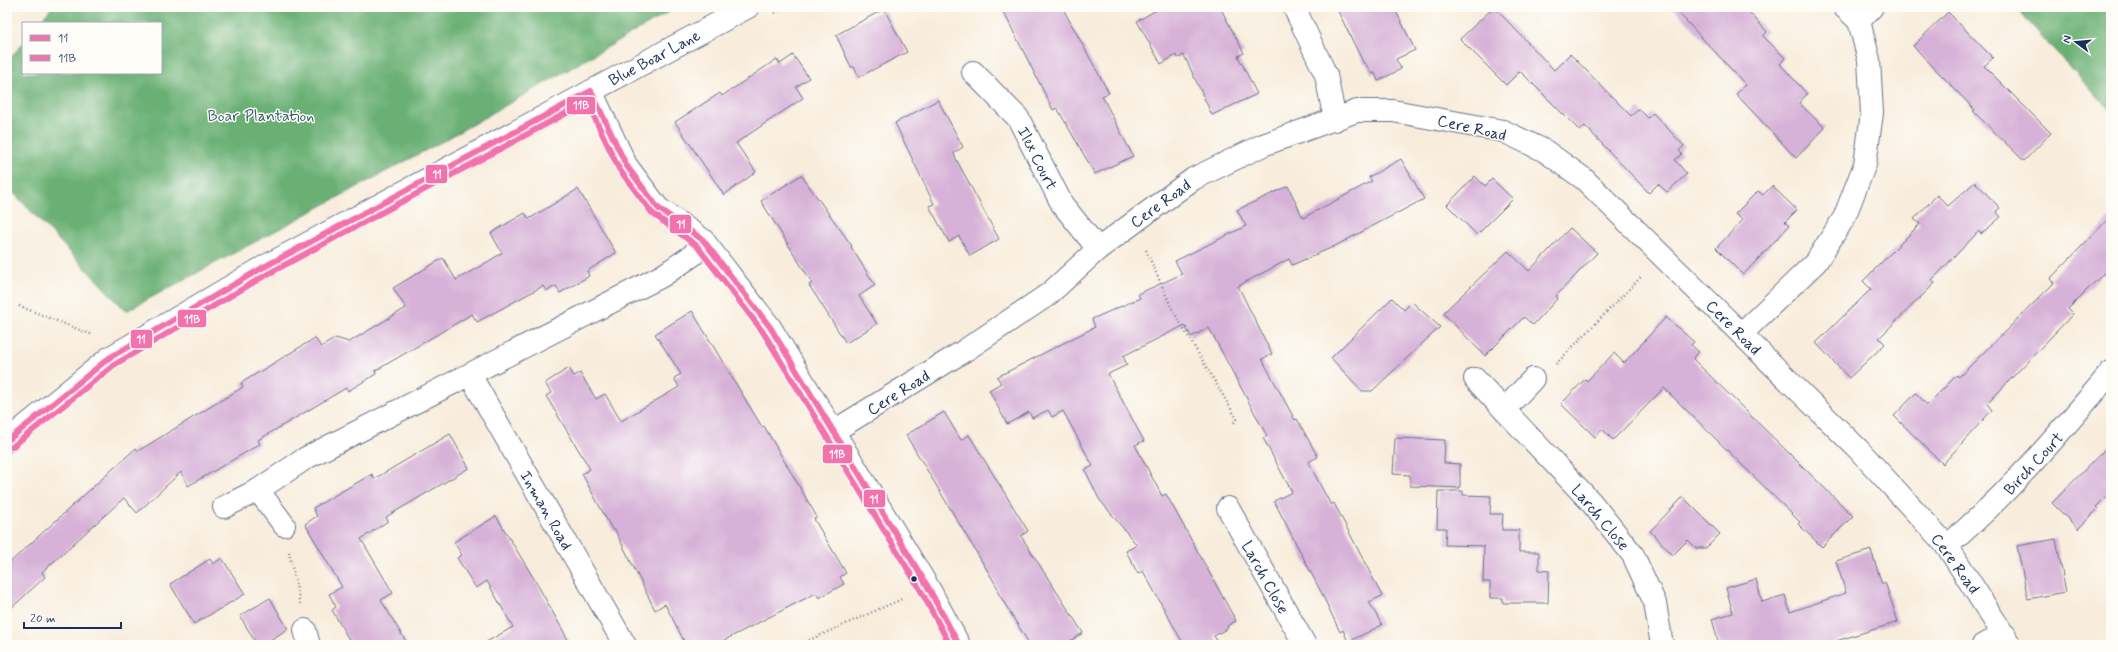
<svg xmlns="http://www.w3.org/2000/svg" width="2118" height="652" viewBox="0 0 2118 652" font-family="Mynerve,sans-serif">
<style>
.forest{fill:#6ab074;stroke:#427069}
.building{fill:#d7b2d8}
.lines{fill:none;stroke-linecap:round;stroke-linejoin:round}
.minor-casing{stroke:#68728a;stroke-width:24}
.path{stroke:#68728a;stroke-width:2.5;stroke-dasharray:1 3;stroke-linecap:butt}
.minor{stroke:#fff;stroke-width:22}
.bus-1-casing{stroke:#fdfcf7;stroke-width:9}
.bus-2-casing{stroke:#fdfcf7;stroke-width:9}
.bus-1{stroke:#f172ac;stroke-width:6}
.bus-2{stroke:#f172ac;stroke-width:6}
.bus-dot{fill:#1b2f5e;stroke:#fdfcf7;stroke-width:1.5}
.labels{text-anchor:middle;stroke-width:3;stroke-linejoin:round;paint-order:stroke}
.street-label{font-size:16px;fill:#1b2f5e;stroke:#fdfcf7}
.park-label{font-size:16px;fill:#3a5e6b;stroke:#fdfcf7}
.line-badge{stroke:#fdfcf7;stroke-width:1.5}
.badge-label{font-size:11px;text-anchor:middle;font-weight:bold;fill:#fff}
</style>
<rect width="100%" height="100%" fill="#fdfcf7"/>
<filter id="ink" filterUnits="userSpaceOnUse"><feTurbulence type="fractalNoise" baseFrequency=".025" numOctaves="2"/><feDisplacementMap in="SourceGraphic" scale="8" xChannelSelector="R" yChannelSelector="G"/><feConvolveMatrix kernelMatrix="1 2 1 2 8 2 1 2 1" color-interpolation-filters="sRGB"/></filter>
<filter id="wash" filterUnits="userSpaceOnUse"><feTurbulence type="fractalNoise" baseFrequency=".012" numOctaves="4" result="noise"/><feDisplacementMap in="SourceGraphic" scale="16" xChannelSelector="R" yChannelSelector="G"/><feGaussianBlur stdDeviation="0.9" result="paint"/><feColorMatrix in="noise" values="0 0 0 0 0 0 0 0 0 0 0 0 0 0 0 0 0 1.4 0 .05"/><feComposite in="paint" operator="in"/></filter>
<g filter="url(#wash)">
<rect width="100%" height="100%" fill="#f8eddc"/>
<path class="forest" d="M52,7H678L445,140L126,311L7,186V62L23,43V73H161V23H39Z
M2015,7H2111V112Z"/>
<g id="blocks">
<path class="building" d="M1001,7H1062L1109,93L1102,96L1133,156L1095,174L1057,108L1053,110Z
M1162,7H1220L1244,53L1238,56L1257,94L1212,115L1184,55L1178,58L1176,55L1161,64L1137,21Z
M1336,7H1394L1415,50L1396,59L1401,69L1378,81L1375,73L1372,74L1365,63L1364,64Z
M1494,7L1554,70L1570,54L1631,116L1639,109L1648,118L1653,113L1684,146L1679,151L1682,154L1675,160L1687,174L1667,192L1658,184L1649,193L1585,126L1580,131L1520,71L1506,85L1460,39Z
M1673,7H1745L1767,32L1763,36L1785,58L1780,64L1807,94L1799,103L1825,128L1796,158L1736,94L1746,85Z
M884,9L907,52L859,77L854,67H851L836,35Z
M1948,12L1993,58L1984,66L2051,133L2024,161L1973,111L1975,110L1913,46Z
M793,55L809,78L796,87L803,98L736,143L756,172L724,195L675,122L720,93L722,96L777,59L780,64Z
M938,100L963,147L954,153L955,157L999,239L970,256L959,236L949,242L929,206L934,204L895,123Z
M1401,159L1424,199L1333,247L1292,265L1289,259L1238,286L1272,354L1262,359L1295,420L1297,419L1318,457L1308,462L1331,505L1334,503L1382,596L1369,602L1382,625L1348,642L1343,630L1340,632L1322,594L1274,501L1292,492L1263,438L1267,436L1209,328L1191,337L1185,325L1123,356L1127,365L1108,374L1144,441L1135,445L1162,496L1166,494L1236,621L1227,626L1228,628L1214,636L1220,645H1184L1143,571L1138,574L1126,551L1137,545L1099,499L1085,470L1093,466L1063,411L1052,417L1048,410L1032,418L1029,412L1007,424L989,390L1001,383L997,377L1095,327L1092,319L1140,298L1138,294L1182,274L1175,261L1246,226L1237,210L1288,186L1303,218L1372,181L1369,177Z
M801,175L852,246L851,247L875,285L859,296L877,324L846,343L809,285L812,283L761,201Z
M1475,176L1485,186L1492,179L1513,199L1477,235L1447,205Z
M1975,182L2000,208L1996,211L2001,217L1981,234L1979,231L1932,280L1935,283L1879,338L1885,344L1849,378L1816,343L1871,289L1863,281L1920,224L1914,219L1937,195L1948,206Z
M1772,186L1797,210L1785,222L1789,226L1743,275L1716,248L1743,220L1735,214L1758,191L1763,195Z
M578,189L616,253L587,271L589,276L560,293L556,286L546,291L543,286L477,322L472,314L375,371L376,374L348,391L346,388L258,440L260,444L188,486L181,472L137,513L124,498L42,572L45,577L7,612V565L136,448L138,451L243,387L241,383L315,338L321,347L336,338L349,342L406,308L393,288L443,258L456,280L479,267L502,253L491,233L525,213L529,219Z
M2111,216V266L2068,309L2073,314L1987,404L1992,410L1943,464L1894,416L1916,393L1927,405L1957,375L1959,377L2054,283L2050,279Z
M1570,228L1597,253L1556,296L1558,298L1533,325L1524,317L1485,356L1443,313L1508,251L1529,271Z
M1392,298L1404,310L1412,302L1440,327L1372,391H1362L1331,358Z
M692,311L762,427L764,426L817,517L814,519L846,573L840,577L844,584L819,598L816,593L715,645H686L665,604L655,610L615,530L613,531L582,474L590,469L546,396L551,393L545,383L569,368L574,376L580,373L596,399L605,394L621,421L679,387L674,378L681,374L655,334Z
M1666,317L1694,342L1691,345L1699,352L1693,359L1853,516L1822,547L1798,524L1800,522L1664,388L1613,440L1602,429L1595,437L1561,404L1585,379L1587,381L1614,353L1624,363Z
M944,412L961,440L969,435L1028,531L1021,536L1083,633L1064,645H1030L997,591L999,590L906,435Z
M450,434L469,468L386,517L388,521L361,539L393,593L381,600L408,645H352L332,610L336,607L329,594L342,587L305,524L317,516L313,508L372,474L374,479Z
M1395,438L1445,440L1444,463L1460,464V488L1410,486V475L1393,474Z
M2111,443V492L2096,507L2098,509L2078,529L2052,503Z
M1438,491H1463V495L1491,496L1490,514H1503L1502,530H1519V552H1539V570L1549,571L1548,603H1503V598H1490V582H1483L1484,546L1445,545L1446,528H1437Z
M1683,497L1720,534L1706,548H1696L1688,540L1673,555L1650,531Z
M496,516L536,582L571,645H481L513,627L487,581L476,588L457,558L462,555L454,542Z
M2056,539L2066,592L2028,599L2017,546Z
M1871,550L1882,584L1885,582L1898,622L1823,645H1719L1712,619L1733,613L1726,588L1756,579L1762,602L1785,595L1790,612L1846,593L1836,561Z
M222,558L245,594L194,624L170,584L210,559L213,564Z
M270,598L288,629L262,645H257L240,616Z"/>
</g>
</g>
<g filter="url(#ink)">
<use href="#blocks" fill-opacity="0" stroke="#68728a" stroke-width="1"/>
<g class="lines">
<defs>
<path id="minor" d="M1294,7L1326,75L1335,120
M1859,21L1872,7
M973,72L1018,118L1062,204L1098,249
M591,91L626,165L658,208L703,240L770,327L928,587L959,645
M1741,334L1816,262L1844,218L1865,164L1872,113L1869,60L1859,21L1844,7
M470,375L625,645
M1475,379L1591,502L1633,555L1655,603L1662,645
M1504,410L1533,379
M834,431L964,351L1049,294L1098,249L1193,179L1263,145L1357,111H1393L1503,131L1545,151L1584,179L1858,449L1947,546L2010,645
M7,441L109,358L262,268L748,7
M258,490L284,525
M224,507L258,490L306,458L662,276L693,255L703,240
M1228,508L1305,645
M1947,546C2009,493 2059,434 2111,372
M305,630L309,645
M1983,645L2005,635"/>
</defs>
<use href="#minor" class="minor-casing"/>
<path class="path" d="M775,13L787,7
M1146,250L1172,309L1237,419L1232,425
M19,306L90,334L92,337
M1556,364L1642,276
M289,552L300,604
M798,645L902,599"/>
<use href="#minor" class="minor"/>
<defs>
<path id="bus-1" d="M7,441L109,358L262,268L591,91L626,165L658,208L703,240L770,327L928,587L959,645"/>
<path id="bus-2" d="M12,447L114,365L266,275L587,102L619,169L652,213L697,246L763,332L921,591L950,645"/>
</defs>
<use href="#bus-1" class="bus-1-casing"/>
<use href="#bus-2" class="bus-2-casing"/>
<use href="#bus-1" class="bus-1"/>
<use href="#bus-2" class="bus-2"/>
</g>
</g>
<circle class="bus-dot" cx="914" cy="579" r="3.5"/>
<g class="labels">
<g class="street-label">
<text transform="translate(654 57) rotate(-28)" y="6">Blue Boar Lane</text>
<text transform="translate(1472 127) rotate(13)" y="6">Cere Road</text>
<text transform="translate(1038 158) rotate(63)" y="6">Ilex Court</text>
<text transform="translate(1160 203) rotate(-36)" y="6">Cere Road</text>
<text transform="translate(1734 327) rotate(45)" y="6">Cere Road</text>
<text transform="translate(898 392) rotate(-32)" y="6">Cere Road</text>
<text transform="translate(2033 463) rotate(-47)" y="6">Birch Court</text>
<text transform="translate(547 510) rotate(60)" y="6">Inman Road</text>
<text transform="translate(1601 517) rotate(50)" y="6">Larch Close</text>
<text transform="translate(1956 563) rotate(54)" y="6">Cere Road</text>
<text transform="translate(1266 577) rotate(61)" y="6">Larch Close</text>
</g>
<g class="park-label">
<text x="261" y="121">Boar Plantation</text>
</g>
</g>
<g class="line-badge">
<rect x="566" y="96" width="30" height="19" rx="4" fill="#f172ac"/>
<rect x="425" y="164" width="23" height="20" rx="4" fill="#f172ac"/>
<rect x="669" y="214" width="23" height="20" rx="4" fill="#f172ac"/>
<rect x="177" y="309" width="30" height="19" rx="4" fill="#f172ac"/>
<rect x="130" y="329" width="23" height="20" rx="4" fill="#f172ac"/>
<rect x="822" y="444" width="31" height="20" rx="4" fill="#f172ac"/>
<rect x="863" y="489" width="23" height="19" rx="4" fill="#f172ac"/>
</g>
<g class="badge-label">
<text x="581" y="109">11B</text>
<text x="437" y="178">11</text>
<text x="681" y="228">11</text>
<text x="192" y="323">11B</text>
<text x="141" y="343">11</text>
<text x="837" y="458">11B</text>
<text x="874" y="503">11</text>
</g>
<rect width="2118" height="652" fill="none" stroke="#fdfcf7" stroke-width="24"/>
<rect x="22" y="22" width="140" height="52" fill="#fdfcf7" stroke="#a3aaba"/>
<rect x="30" y="35" width="20" height="6" fill="#f172ac" stroke="#a3aaba"/>
<text x="58" y="42" font-size="12" fill="#1b2f5e">11</text>
<rect x="30" y="55" width="20" height="6" fill="#f172ac" stroke="#a3aaba"/>
<text x="58" y="62" font-size="12" fill="#1b2f5e">11B</text>
<g transform="translate(2076 42) rotate(286)" stroke="#fdfcf7" stroke-width="3" paint-order="stroke">
<path d="M0-3L7 15L0 10L-7 15Z" fill="#1b2f5e"/>
<text y="-6" font-size="11" font-weight="bold" text-anchor="middle" fill="#1b2f5e">N</text>
</g>
<path d="M24 622v6h97v-6" fill="none" stroke="#1b2f5e" stroke-width="2"/>
<text x="30" y="622" font-size="12" fill="#1b2f5e" stroke="#fdfcf7" stroke-width="3" paint-order="stroke">20 m</text>
</svg>
